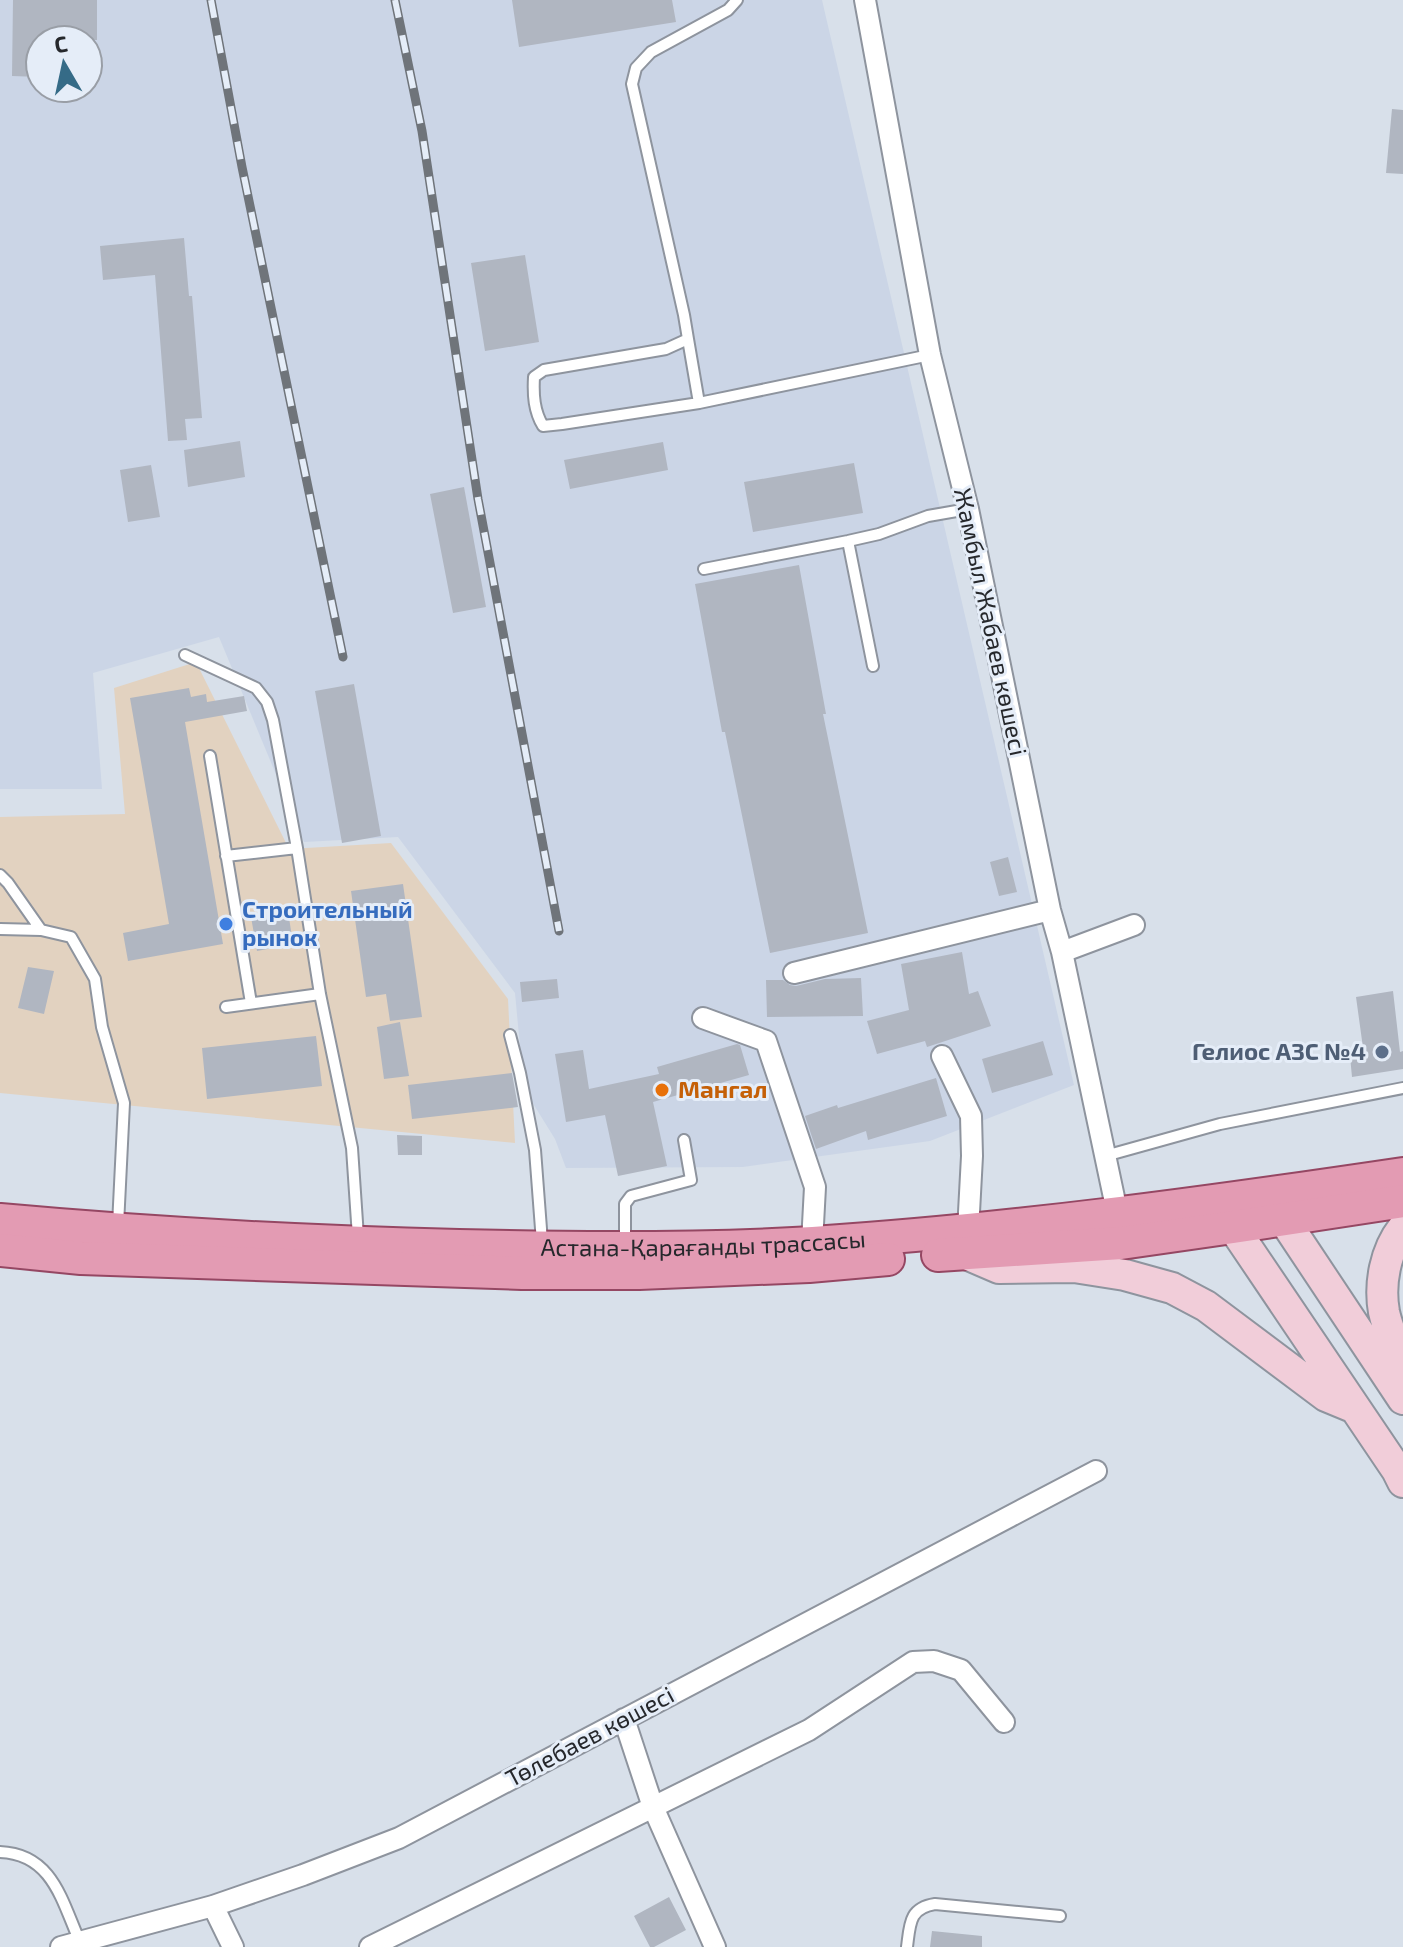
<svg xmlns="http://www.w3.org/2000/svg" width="1403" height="1947" viewBox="0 0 1403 1947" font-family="'Exo 2',sans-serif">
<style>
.commercial{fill:#e2d2c0}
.built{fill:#cbd5e6;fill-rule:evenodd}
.building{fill:#b0b6c1}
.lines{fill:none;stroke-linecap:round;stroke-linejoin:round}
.lane-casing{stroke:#8e949e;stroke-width:14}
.street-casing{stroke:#8e949e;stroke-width:24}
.secondary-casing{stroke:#8e949e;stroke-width:34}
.primary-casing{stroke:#954763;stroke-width:36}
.lane{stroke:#fff;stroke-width:10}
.street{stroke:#fff;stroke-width:20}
.secondary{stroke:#f1cdd9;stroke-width:30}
.primary{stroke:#e39bb3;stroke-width:32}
.rail-casing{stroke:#6f747a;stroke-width:9}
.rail{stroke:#e5edf8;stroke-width:6;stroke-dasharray:18;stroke-linecap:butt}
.shop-dot{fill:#3f7fe0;stroke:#e5edf8;stroke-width:3}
.service-dot{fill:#5c6f8a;stroke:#e5edf8;stroke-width:3}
.food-dot{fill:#e8710a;stroke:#e5edf8;stroke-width:3}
.labels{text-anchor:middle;stroke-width:6;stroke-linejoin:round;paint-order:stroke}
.street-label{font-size:24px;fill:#26282c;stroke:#e5edf8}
.shop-label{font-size:24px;font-weight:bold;fill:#366cbe;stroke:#e5edf8;text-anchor:start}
.service-label{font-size:24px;font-weight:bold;fill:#4e5e75;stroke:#e5edf8;text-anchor:end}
.food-label{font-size:24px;font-weight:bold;fill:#c56008;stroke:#e5edf8;text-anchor:start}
</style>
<rect width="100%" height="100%" fill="#d8e0ea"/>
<path class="commercial" d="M196,662L289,849L391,843L508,999L515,1143L0,1093V817L125,814L114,688Z"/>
<path class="built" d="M0,0H822L1074,1085L930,1141L743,1167L566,1168L555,1139L524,1089L515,993L398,837L304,842L219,637L93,673L102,789H0ZM40,40H88V88H40Z"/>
<path class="building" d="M13,0H97V40H40V77L12,76Z
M512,0H672L676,22L519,47Z
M1392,109L1403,110V174L1386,173Z
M184,238L189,296H192L202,418L185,419L187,440L168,441L155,275L103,280L100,246Z
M525,255L539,342L485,351L471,263Z
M240,441L245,477L188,487L184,450Z
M663,442L668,470L570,489L564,460Z
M854,463L863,513L753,532L744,482Z
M151,465L160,517L128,522L120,470Z
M464,487L486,607L453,613L430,494Z
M799,565L826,714H823L868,933L770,953L725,732H722L695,584Z
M354,684L381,836L342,843L315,691Z
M189,688L191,697L206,694L207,702L244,696L247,711L185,722L223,944L128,961L123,933L169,924L130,698Z
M1008,857L1017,892L999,896L990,862Z
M403,884L422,1017L390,1021L386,994L366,997L351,891Z
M288,911L293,944L257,951L251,917Z
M962,952L969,994L978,991L991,1026L927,1047L925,1041L877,1054L867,1021L909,1010L901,964Z
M28,967L54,971L44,1014L18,1008Z
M861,978L863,1016L767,1017L766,980H783L790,985L796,986L825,979Z
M557,979L559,998L522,1002L520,982Z
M1393,991L1400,1052L1403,1051V1069L1352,1077L1350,1056L1364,1055L1356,997Z
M400,1022L409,1076L384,1079L377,1027Z
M316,1036L322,1086L207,1099L202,1048Z
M1043,1041L1053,1075L992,1093L982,1059Z
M737,1044L740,1045L749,1075L653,1102L667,1166L618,1176L605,1115L566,1122L555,1054L583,1050L589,1089L659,1074L657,1067Z
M512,1073L518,1107L412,1119L408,1085Z
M936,1078L947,1116L868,1140L866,1131L816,1149L805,1116L837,1105L838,1108Z
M397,1135L422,1136V1155H398Z
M669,1897L686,1930L654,1947H650L634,1916Z
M932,1931L982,1936V1947H930Z"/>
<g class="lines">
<defs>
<path id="lane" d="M737,0L728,10L651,52L636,68L632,84L684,315L688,339L666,349L544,370L534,377C533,395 534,411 543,426L562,424L699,403L930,355
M688,339L699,403
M848,541L873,666
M704,569L848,541L879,534L928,516L968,509
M185,655L256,688L267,702L273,720L297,848L320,994L352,1148L358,1237
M210,756L251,1003
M226,856L297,848
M0,875L8,883L41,930L71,937L95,979L102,1027L124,1103L118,1225
M0,929L41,930
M226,1007L320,994
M510,1035L520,1073L535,1150L542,1242
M1105,1156L1220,1124L1403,1088
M625,1243V1204L631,1196L691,1180L684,1140
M0,1852C53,1854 62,1902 80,1942
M907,1947C910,1924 909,1908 935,1904L1060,1916"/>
<path id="street" d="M865,0L930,355L968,509L1050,910L1062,952L1119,1221
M1062,952L1134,925
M794,973L1050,910
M703,1018L766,1041L815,1187L812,1243
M942,1056L971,1116L972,1156L968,1231
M624,1719L653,1807L715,1947
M213,1906L233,1947
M61,1947L213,1906L303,1875L399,1838L1096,1471
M370,1947L809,1730L913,1662L934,1661L961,1670L1004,1722"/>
<path id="secondary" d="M1273,1200L1284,1220L1403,1399
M1233,1205V1227L1397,1470L1403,1482
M1403,1228C1385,1251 1379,1284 1384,1312C1388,1331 1397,1348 1403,1366
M964,1253L999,1268L1074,1267L1125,1275L1172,1288L1206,1306L1326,1396L1355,1408"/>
<g id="primary">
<path id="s1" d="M0,1220C153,1234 306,1242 459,1246C577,1249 695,1250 813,1243C1011,1230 1207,1203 1403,1174"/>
<path d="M0,1250L81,1258L522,1273H639L809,1266L888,1259"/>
<path d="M938,1255L1121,1243L1233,1227L1403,1201"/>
</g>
</defs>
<use href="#lane" class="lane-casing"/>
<use href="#street" class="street-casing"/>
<use href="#secondary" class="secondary-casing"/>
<use href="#primary" class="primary-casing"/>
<use href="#lane" class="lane"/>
<use href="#street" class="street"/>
<use href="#secondary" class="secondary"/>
<use href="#primary" class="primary"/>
<defs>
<path id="rail" d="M211,0L242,167L343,657
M395,0L422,131L478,499L559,931"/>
</defs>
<use href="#rail" class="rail-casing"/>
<use href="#rail" class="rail"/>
</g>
<circle class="shop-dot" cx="226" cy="924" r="8"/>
<circle class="service-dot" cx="1382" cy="1052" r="8"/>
<circle class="food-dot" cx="662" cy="1090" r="8"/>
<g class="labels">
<g class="street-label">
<text transform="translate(990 622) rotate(78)" y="8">Жамбыл Жабаев көшесі</text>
<text dy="8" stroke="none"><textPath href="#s1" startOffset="704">Астана-Қарағанды трассасы</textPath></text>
<text transform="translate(590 1737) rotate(-28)" y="8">Төлебаев көшесі</text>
</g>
<g class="shop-label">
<text x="242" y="918">Строительный<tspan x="242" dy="28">рынок</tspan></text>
</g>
<g class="service-label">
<text x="1366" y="1060">Гелиос АЗС №4</text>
</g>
<g class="food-label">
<text x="678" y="1098">Мангал</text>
</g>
</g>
<g transform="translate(64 64) rotate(351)"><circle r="38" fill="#e5edf8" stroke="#999ea6" stroke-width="2"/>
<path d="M0-6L14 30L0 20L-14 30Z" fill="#356b87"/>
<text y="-12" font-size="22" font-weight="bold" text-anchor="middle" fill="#26282c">С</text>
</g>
</svg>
